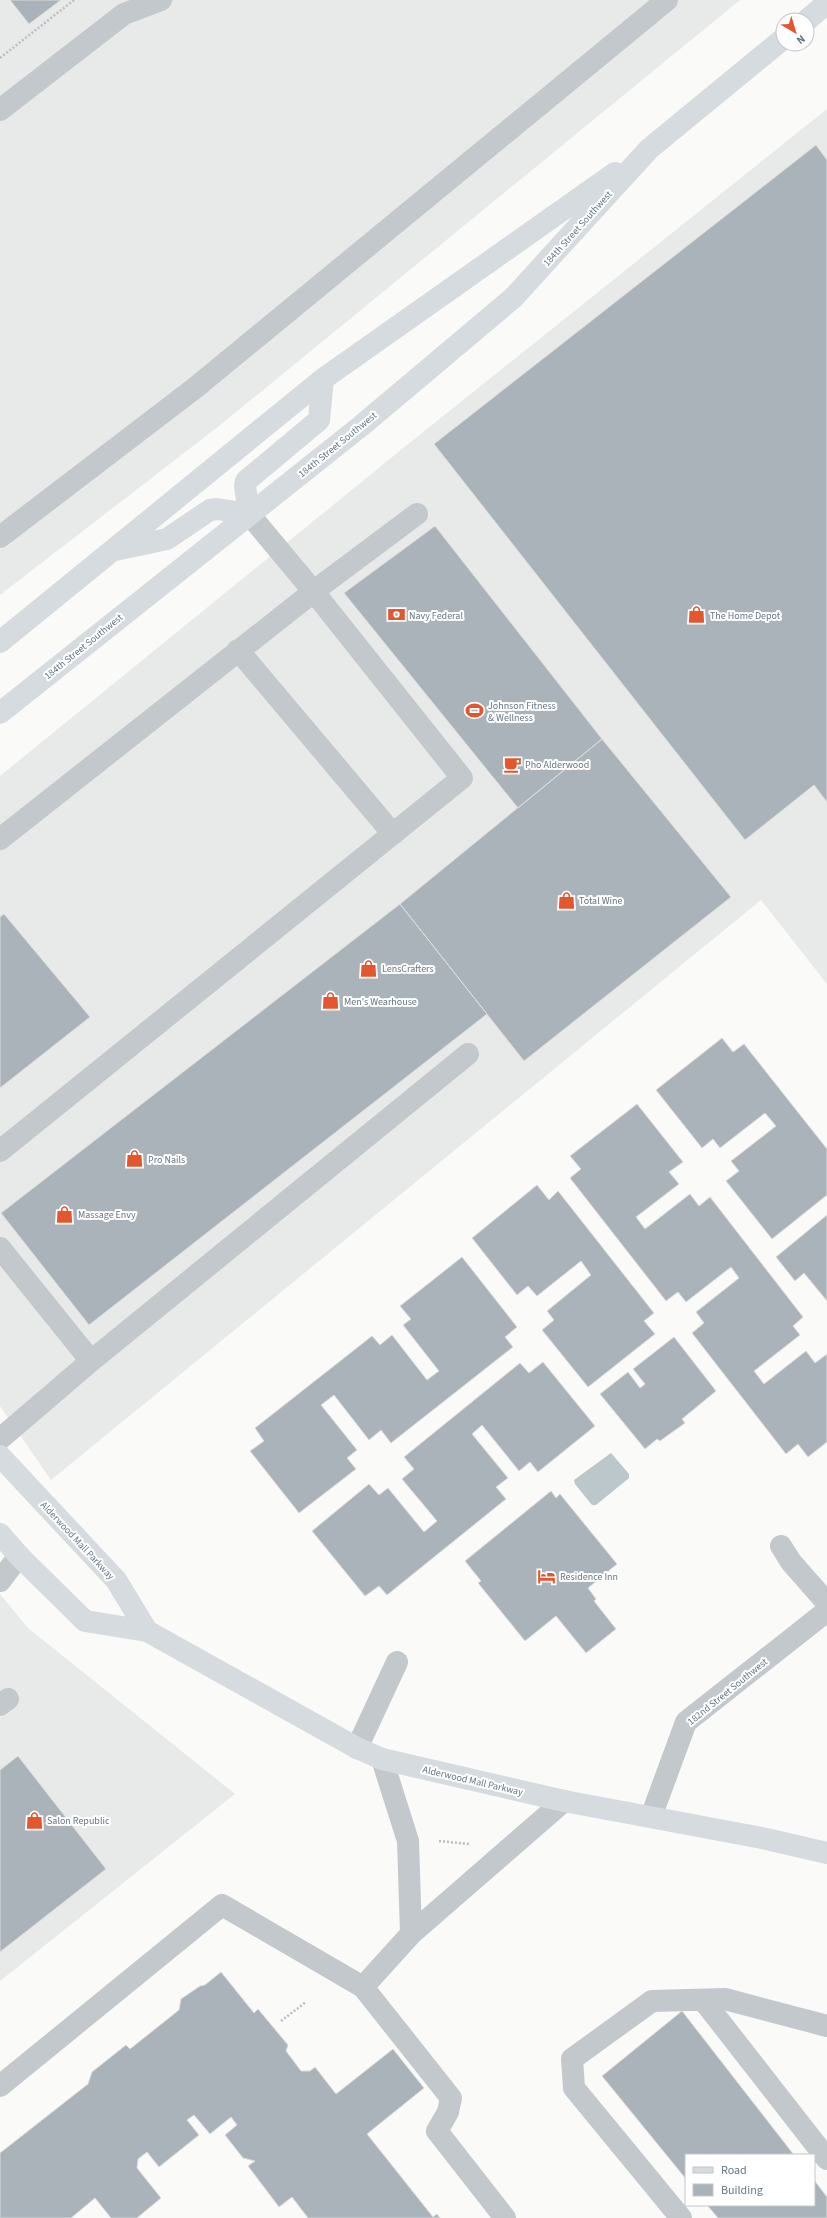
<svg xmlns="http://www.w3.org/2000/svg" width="827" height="2218" viewBox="0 0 827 2218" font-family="'Source Sans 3',sans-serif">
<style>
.built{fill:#e8e9e9}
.water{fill:#bbc7cb}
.building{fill:#aab3b9;stroke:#dcdcda}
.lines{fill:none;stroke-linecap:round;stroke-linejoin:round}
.path{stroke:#bbbfc2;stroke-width:2.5;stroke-dasharray:2 2;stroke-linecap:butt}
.minor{stroke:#c3c8cc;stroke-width:22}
.major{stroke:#d6dbdf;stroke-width:22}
.labels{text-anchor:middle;stroke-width:4;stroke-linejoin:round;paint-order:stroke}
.street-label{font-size:10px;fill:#657683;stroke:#fff}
.poi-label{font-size:10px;fill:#657683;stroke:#fff;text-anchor:start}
</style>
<rect width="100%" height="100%" fill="#fafaf8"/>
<path class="built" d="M0,0H740L219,426L0,595Z
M827,109V984L761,900L51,1480L0,1406V776L407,445Z
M0,1594L28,1628L235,1794L0,1981Z"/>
<path class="water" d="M611,1453L629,1474V1478L596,1505H592L575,1484L574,1480Z"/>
<path class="building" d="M10,0H61L29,24Z
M816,145L827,160V802L814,785L745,840L434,444Z
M435,526L602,739L518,808L344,593Z
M602,739L731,897L524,1061L400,904Z
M400,904L487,1014L89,1325L1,1213Z
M4,914L90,1017L0,1088V917Z
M722,1038L733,1052L744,1044L827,1149V1195L772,1239L726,1181L739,1171L731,1161L776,1126L765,1113L720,1148L713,1139L702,1148L656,1090Z
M637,1104L683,1162L669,1172L679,1184L636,1217L645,1229L690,1194L699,1206L710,1197L803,1317L793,1326L800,1335L754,1371L764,1384L806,1351L815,1363L827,1354V1442L808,1457L798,1444L786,1454L692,1333L704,1323L696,1312L739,1278L731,1267L686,1302L678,1292L666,1301L570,1178L581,1169L570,1156Z
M537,1185L549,1200L558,1191L654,1313L644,1321L655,1334L588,1387L542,1330L554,1320L547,1311L591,1275L581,1261L537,1296L528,1286L517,1295L472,1238Z
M827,1215V1301L804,1273L795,1281L776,1257Z
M462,1257L517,1327L505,1337L513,1347L391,1443L381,1430L369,1440L334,1395L321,1405L357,1450L347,1458L356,1469L299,1513L250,1451L264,1441L255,1428L372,1336L380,1345L392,1335L427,1380L439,1371L403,1325L411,1319L400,1306Z
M674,1337L716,1391L682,1419L685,1423L660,1441L657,1439L645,1449L600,1394L628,1372L640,1388L645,1384L633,1369Z
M543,1362L595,1426L538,1472L530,1462L519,1471L482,1425L472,1434L508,1478L496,1487L506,1499L387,1595L379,1586L365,1596L312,1531L369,1484L379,1495L388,1488L424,1532L437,1521L402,1479L414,1469L404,1457L520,1363L529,1373Z
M551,1491L556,1498L560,1494L617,1564L588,1588L596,1599L594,1601L616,1629L586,1653L556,1616L525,1641L478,1583L481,1581L465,1561Z
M18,1756L106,1869L0,1952V1770Z
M221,1972L254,2013L258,2009L288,2045L286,2051L301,2071H310L315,2067L336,2094L393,2049L424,2088L367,2134L433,2217L437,2214L440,2218H308L292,2197L279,2207L248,2166L255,2161L243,2158L225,2135L237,2125L231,2117L210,2134L194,2115L187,2120L199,2135L159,2167L147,2152L138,2159L137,2168L161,2198L137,2218H111L95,2198L71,2218H0V2153L88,2084L92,2072L126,2045L130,2049L179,2010L181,1999L200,1986L205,1985Z
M682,2011L794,2155H686V2179L602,2076Z
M814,2180L827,2197V2218H718L707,2205H814Z"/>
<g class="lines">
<path class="path" d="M0,58L74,0
M439,1841L469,1844
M281,2021L306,2002"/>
<path class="minor" d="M0,110L124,14L161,0
M0,537L195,388L667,0
M238,650L393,834
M0,839L322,585L417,514
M0,1151L462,778L314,592L249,514
M0,1248L91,1361L0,1439
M91,1361L468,1054
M781,1546L791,1562L827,1603
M0,1581L19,1556
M0,1705L8,1699
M357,1748L397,1662
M382,1759L408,1841L411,1934
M651,1817L686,1722L827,1611
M363,1987L411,1934L564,1801
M703,2000L827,2159
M0,2086L222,1905L363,1987L451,2098L448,2112L437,2131L505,2218
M681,2218L574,2088L572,2059L652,2001L725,1999L827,2026"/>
<path class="major" d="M807,20L827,3
M249,514L245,486L246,481L319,420L323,379
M115,550L167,539L210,510L217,509L249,514
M0,642L323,379L615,173
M0,713L361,426L513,298L649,149L783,39
M0,1456L116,1580L147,1631
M0,1534L19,1556L85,1621L147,1631L357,1748L382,1759L564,1801L762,1838L827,1853"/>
</g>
<defs>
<symbol id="bank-bare" viewBox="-9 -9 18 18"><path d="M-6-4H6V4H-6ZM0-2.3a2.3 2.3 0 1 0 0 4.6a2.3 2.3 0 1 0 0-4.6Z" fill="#e4572e" stroke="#fff" stroke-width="2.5" paint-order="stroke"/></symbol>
<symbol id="shop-bare" viewBox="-9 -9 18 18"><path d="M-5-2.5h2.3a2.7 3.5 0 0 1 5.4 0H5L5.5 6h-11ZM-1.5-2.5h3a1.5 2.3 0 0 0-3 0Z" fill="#e4572e" stroke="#fff" stroke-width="2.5" paint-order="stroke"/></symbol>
<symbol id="stadium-bare" viewBox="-9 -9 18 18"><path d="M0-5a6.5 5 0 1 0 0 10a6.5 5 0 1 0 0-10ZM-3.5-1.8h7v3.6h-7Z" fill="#e4572e" stroke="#fff" stroke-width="2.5" paint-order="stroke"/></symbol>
<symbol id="cafe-bare" viewBox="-9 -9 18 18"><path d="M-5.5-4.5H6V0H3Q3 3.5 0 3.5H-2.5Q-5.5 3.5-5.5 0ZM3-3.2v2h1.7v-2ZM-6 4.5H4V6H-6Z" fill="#e4572e" stroke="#fff" stroke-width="2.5" paint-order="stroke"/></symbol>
<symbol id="hotel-bare" viewBox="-9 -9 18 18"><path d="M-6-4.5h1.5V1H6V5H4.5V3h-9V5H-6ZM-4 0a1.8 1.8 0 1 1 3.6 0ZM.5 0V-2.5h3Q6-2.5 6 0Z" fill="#e4572e" stroke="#fff" stroke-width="2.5" paint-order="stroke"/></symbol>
</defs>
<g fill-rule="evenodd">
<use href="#bank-bare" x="384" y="602" width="25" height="25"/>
<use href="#shop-bare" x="684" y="602" width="25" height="25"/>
<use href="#stadium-bare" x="462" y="698" width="25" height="25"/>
<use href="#cafe-bare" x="500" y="752" width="25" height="25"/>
<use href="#shop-bare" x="554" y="888" width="25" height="25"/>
<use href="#shop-bare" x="356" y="956" width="25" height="25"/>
<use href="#shop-bare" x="318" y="988" width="25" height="25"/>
<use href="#shop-bare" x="122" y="1146" width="25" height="25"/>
<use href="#shop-bare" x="52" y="1202" width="25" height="25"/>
<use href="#hotel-bare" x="534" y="1564" width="25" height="25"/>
<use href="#shop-bare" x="22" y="1808" width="25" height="25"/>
</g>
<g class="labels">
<g class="street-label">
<text transform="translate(577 228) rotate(-48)" y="4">184th Street Southwest</text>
<text transform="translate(337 444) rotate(-39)" y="4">184th Street Southwest</text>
<text transform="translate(83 646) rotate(-39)" y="4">184th Street Southwest</text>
<text transform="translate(78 1540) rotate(47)" y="4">Alderwood Mall Parkway</text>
<text transform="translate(727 1691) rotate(-39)" y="4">182nd Street Southwest</text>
<text transform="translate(473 1780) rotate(13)" y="4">Alderwood Mall Parkway</text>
</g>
<g class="poi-label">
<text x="409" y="619">Navy Federal</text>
<text x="710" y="619">The Home Depot</text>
<text x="488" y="709">Johnson Fitness<tspan x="488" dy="12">&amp; Wellness</tspan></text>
<text x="525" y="768">Pho Alderwood</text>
<text x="579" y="904">Total Wine</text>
<text x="382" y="972">LensCrafters</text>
<text x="344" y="1005">Men's Wearhouse</text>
<text x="148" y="1163">Pro Nails</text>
<text x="78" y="1218">Massage Envy</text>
<text x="560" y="1580">Residence Inn</text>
<text x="47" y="1824">Salon Republic</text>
</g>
</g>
<rect x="685" y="2154" width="130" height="52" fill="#ffffff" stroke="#c1c8cd"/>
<rect x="693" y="2167" width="20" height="6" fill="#d6dbdf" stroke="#c1c8cd"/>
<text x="721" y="2174" font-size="12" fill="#657683">Road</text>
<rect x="693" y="2184" width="20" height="12" fill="#aab3b9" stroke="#c1c8cd"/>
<text x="721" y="2194" font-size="12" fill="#657683">Building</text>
<g transform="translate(795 32) rotate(142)"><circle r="19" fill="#ffffff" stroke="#c1c8cd"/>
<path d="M0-3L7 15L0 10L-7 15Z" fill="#e4572e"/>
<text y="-6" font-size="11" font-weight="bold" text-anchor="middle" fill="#657683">N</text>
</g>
</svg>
